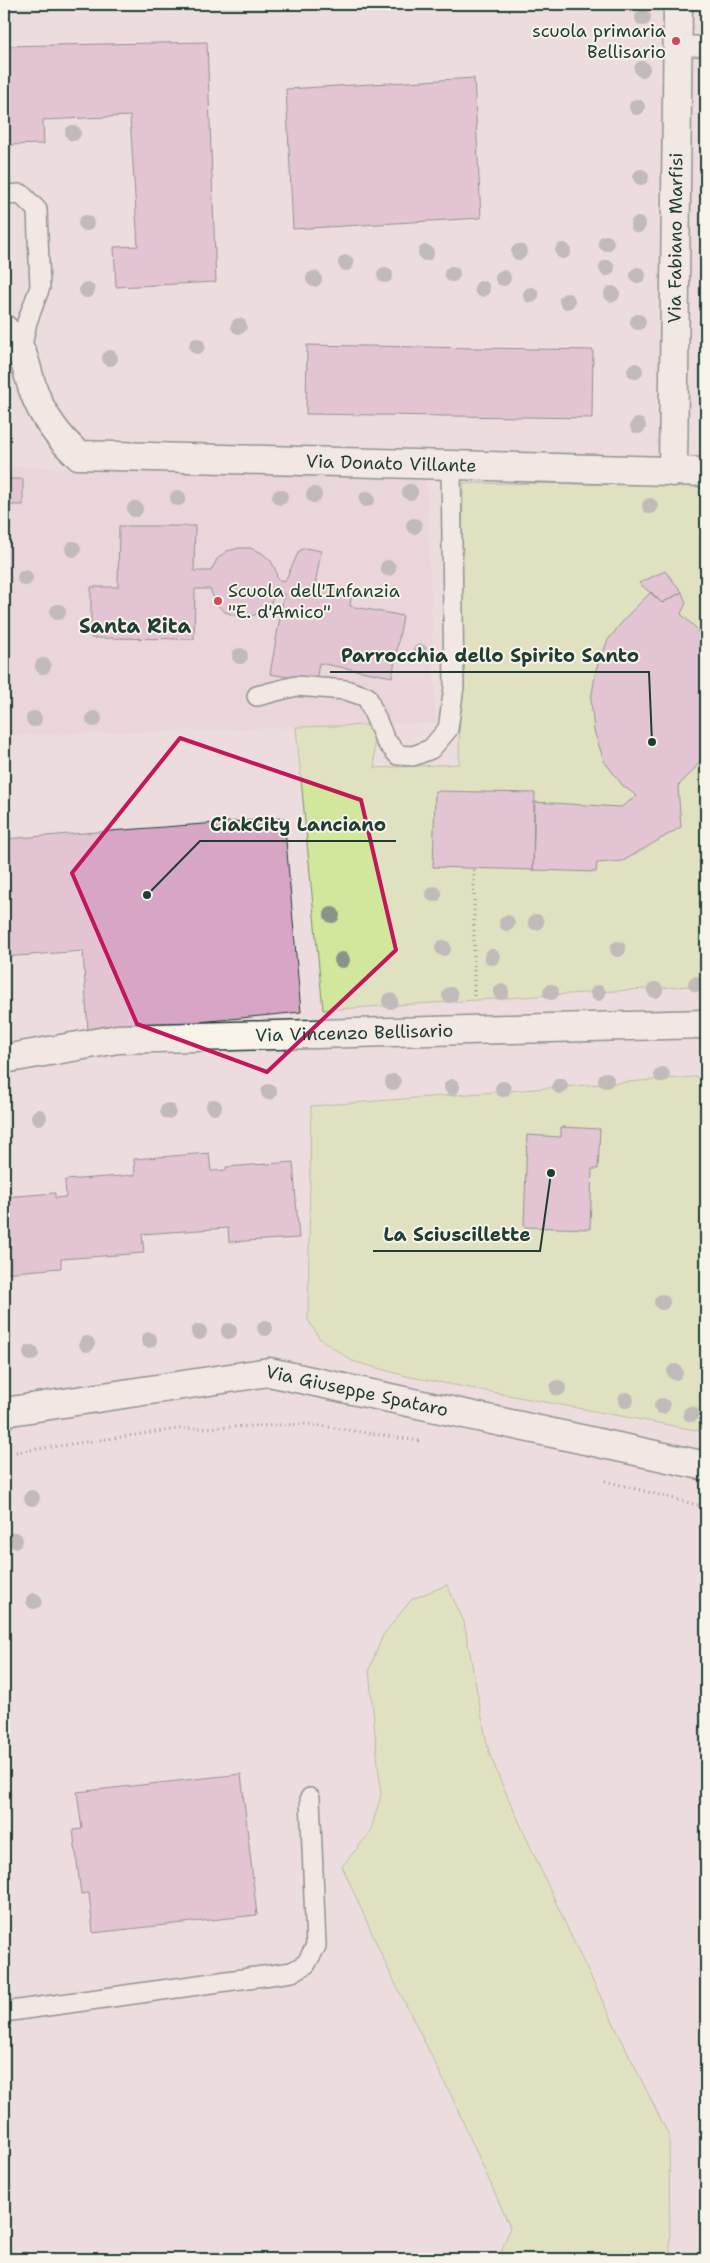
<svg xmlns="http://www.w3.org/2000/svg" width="710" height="2263" viewBox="0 0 710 2263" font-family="'Shantell Sans',sans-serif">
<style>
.built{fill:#e6ccd6}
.green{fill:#d0e79c;stroke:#789268}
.building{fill:#d7a6c5;stroke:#1f3d34}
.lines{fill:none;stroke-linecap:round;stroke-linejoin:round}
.lane-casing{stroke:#1f3d34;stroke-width:22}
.street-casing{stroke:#1f3d34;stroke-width:31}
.path{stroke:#1f3d34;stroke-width:3;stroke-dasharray:1 4;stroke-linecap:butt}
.lane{stroke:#f7f3e8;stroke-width:19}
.street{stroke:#f7f3e8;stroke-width:28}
.tree{fill:#8b9289}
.marked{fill:none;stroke:#c2185b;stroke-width:4;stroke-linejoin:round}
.poi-dot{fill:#d1495b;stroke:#f7f3e8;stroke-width:2}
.labels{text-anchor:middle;stroke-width:4;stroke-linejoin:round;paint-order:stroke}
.poi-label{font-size:18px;fill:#1f3d34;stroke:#f7f3e8;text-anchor:end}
.street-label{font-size:18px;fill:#1f3d34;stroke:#f7f3e8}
.quarter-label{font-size:20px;font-weight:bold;fill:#1f3d34;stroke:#f7f3e8}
.leader{fill:none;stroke:#1f3d34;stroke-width:2}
.callout-dot{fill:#1f3d34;stroke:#f7f3e8;stroke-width:2}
.callout-label{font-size:19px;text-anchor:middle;font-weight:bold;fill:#1f3d34;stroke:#f7f3e8;stroke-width:4;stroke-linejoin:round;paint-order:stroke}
</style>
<rect width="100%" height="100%" fill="#eddcde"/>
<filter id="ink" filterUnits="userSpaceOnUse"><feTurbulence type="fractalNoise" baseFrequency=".02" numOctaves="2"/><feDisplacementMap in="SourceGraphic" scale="10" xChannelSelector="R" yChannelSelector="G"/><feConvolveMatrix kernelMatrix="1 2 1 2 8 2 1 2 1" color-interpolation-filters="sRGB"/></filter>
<g filter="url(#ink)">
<path class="built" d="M706,288V419H702Z
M4,466L426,480L436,723L4,736Z"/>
<path class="green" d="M463,483L706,485V985L323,1010L296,727L373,725L375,768L459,764Z
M706,1076V1432L406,1376L352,1361L320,1339L308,1320L311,1106Z
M447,1585L464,1622L483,1723L489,1752L501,1782L577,1949L669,2136L670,2252L690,2259H499L510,2227L451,2095L387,1967L342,1866L370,1833L381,1795L369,1670L383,1635L412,1599Z"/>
<path class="building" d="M207,42L216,282L116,287L114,247L138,246L130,116L43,120L44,144L4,145V46Z
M474,78L481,218L293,229L286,89Z
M307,345L593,350L592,418L306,414Z
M4,479H23V505H4Z
M119,526H195L194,571H211L217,559L227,551L239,548H250L262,553L271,561L276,571L277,579L285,581L299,551L305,548L321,551L315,585L352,591L350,606L403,616L392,677L319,663L316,682L270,674L284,594L276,593L269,606L260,613L248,617L236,616L225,612L216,604L210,589H195L194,639L91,638V587H118Z
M665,571L682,592L662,603L639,583Z
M651,592L662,603L682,592L686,603L681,614L695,627L706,644V753L692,772L678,786L681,827L623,861L597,863L596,872L533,870L534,802L621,807L637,796L623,786L604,761L594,731L591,700L596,669L608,640L627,616Z
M435,791L535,793L533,870L433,867Z
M284,818L301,1012L88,1033L83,951L4,957V839Z
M561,1127L600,1129L598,1169H592L590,1229L524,1227L527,1135L561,1137Z
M209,1153L211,1171L226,1170V1167L293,1162L299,1238L229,1242L228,1228L142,1234L144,1253L61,1259V1268L4,1273V1197L55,1193V1198L66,1197L65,1180L135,1175L134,1159Z
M241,1774L257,1915L93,1933L89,1893L81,1894L73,1830L82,1829L77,1792Z
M4,1910L7,1938L4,1939Z"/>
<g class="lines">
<defs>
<path id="lane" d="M678,46H706
M4,195L21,194L37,210L40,287L27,322L21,350
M257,696L296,686L346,690L367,697L385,740L398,755L413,756L431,749L448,729L454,687L451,466
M4,2012L292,1972L306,1964L316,1946L310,1798"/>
<g id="street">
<path id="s1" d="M4,329C27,351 24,365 34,392C43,417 58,437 78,455L706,472"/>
<path id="s2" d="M673,472L678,4"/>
<path id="s3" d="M4,1059L118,1039L706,1024"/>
<path id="s4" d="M4,1412L269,1372L706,1466"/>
</g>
</defs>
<use href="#lane" class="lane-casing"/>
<use href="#street" class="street-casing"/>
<path class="path" d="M474,996V869
M16,1452L177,1429L308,1424L420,1441
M605,1481L706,1507"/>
<use href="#lane" class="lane"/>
<use href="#street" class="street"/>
</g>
<g class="tree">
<circle cx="643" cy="18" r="8"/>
<circle cx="642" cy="69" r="8"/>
<circle cx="637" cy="107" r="8"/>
<circle cx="73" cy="133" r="8"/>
<circle cx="641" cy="177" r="8"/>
<circle cx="86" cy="223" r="8"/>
<circle cx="638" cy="225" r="8"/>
<circle cx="606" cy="243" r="8"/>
<circle cx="563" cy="251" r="8"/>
<circle cx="519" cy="252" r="8"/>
<circle cx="426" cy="253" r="8"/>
<circle cx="346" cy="263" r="8"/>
<circle cx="607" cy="268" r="8"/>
<circle cx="452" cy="274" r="8"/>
<circle cx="385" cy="275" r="8"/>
<circle cx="638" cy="275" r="8"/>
<circle cx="503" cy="278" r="8"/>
<circle cx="314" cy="279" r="8"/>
<circle cx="482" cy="289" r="8"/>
<circle cx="87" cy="290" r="8"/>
<circle cx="612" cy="294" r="8"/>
<circle cx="531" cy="295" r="8"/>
<circle cx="567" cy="301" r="8"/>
<circle cx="638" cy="322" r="8"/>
<circle cx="239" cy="326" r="8"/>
<circle cx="197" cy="346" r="8"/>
<circle cx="110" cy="358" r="8"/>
<circle cx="635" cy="371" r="8"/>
<circle cx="638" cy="426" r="8"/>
<circle cx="410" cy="492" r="8"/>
<circle cx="314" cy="495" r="8"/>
<circle cx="280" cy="497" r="8"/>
<circle cx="178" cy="498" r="8"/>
<circle cx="367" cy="499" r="8"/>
<circle cx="650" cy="506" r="8"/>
<circle cx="135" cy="509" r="8"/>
<circle cx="414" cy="526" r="8"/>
<circle cx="73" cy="549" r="8"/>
<circle cx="388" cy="568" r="8"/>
<circle cx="25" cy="578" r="8"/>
<circle cx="58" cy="612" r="8"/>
<circle cx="420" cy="652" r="8"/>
<circle cx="240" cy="656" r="8"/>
<circle cx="43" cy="666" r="8"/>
<circle cx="34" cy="719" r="8"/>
<circle cx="94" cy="719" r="8"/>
<circle cx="434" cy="894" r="8"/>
<circle cx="332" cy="915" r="8"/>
<circle cx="536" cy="922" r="8"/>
<circle cx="507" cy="923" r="8"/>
<circle cx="443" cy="948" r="8"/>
<circle cx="618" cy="949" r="8"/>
<circle cx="492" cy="957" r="8"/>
<circle cx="342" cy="960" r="8"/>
<circle cx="696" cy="984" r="8"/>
<circle cx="655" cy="990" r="8"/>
<circle cx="501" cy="992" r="8"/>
<circle cx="551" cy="992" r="8"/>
<circle cx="598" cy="993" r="8"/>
<circle cx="450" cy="995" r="8"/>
<circle cx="390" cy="1001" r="8"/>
<circle cx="662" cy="1075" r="8"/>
<circle cx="606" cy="1080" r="8"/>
<circle cx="393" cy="1082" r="8"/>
<circle cx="560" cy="1086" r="8"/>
<circle cx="452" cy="1087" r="8"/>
<circle cx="503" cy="1089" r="8"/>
<circle cx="269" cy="1092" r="8"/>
<circle cx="214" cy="1107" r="8"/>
<circle cx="168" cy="1111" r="8"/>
<circle cx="39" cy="1117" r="8"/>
<circle cx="662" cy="1302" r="8"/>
<circle cx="265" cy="1328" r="8"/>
<circle cx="229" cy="1331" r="8"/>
<circle cx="199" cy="1332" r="8"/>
<circle cx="149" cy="1340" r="8"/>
<circle cx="87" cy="1344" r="8"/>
<circle cx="31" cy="1353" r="8"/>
<circle cx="675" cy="1372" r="8"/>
<circle cx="558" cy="1388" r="8"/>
<circle cx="626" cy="1400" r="8"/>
<circle cx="662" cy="1406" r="8"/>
<circle cx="691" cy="1414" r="8"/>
<circle cx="32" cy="1498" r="8"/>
<circle cx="15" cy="1540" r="8"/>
<circle cx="34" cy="1601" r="8"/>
</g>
</g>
<path d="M0 0H710V2263H0ZM180,738L361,800L396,950L267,1072L137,1024L72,873Z" fill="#eddcde" fill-opacity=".55" fill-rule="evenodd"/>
<path class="marked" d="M180,738L361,800L396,950L267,1072L137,1024L72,873Z"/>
<g class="poi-dot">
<circle cx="676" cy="41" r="5"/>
<circle cx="218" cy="601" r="5"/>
</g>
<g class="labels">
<g class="poi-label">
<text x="666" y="37">scuola primaria<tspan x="666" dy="21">Bellisario</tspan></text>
<text x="228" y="597" text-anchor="start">Scuola dell'Infanzia<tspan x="228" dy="21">"E. d'Amico"</tspan></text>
</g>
<g class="street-label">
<text dy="6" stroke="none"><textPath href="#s2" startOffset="234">Via Fabiano Marfisi</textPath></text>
<text dy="6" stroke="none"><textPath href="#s1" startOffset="462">Via Donato Villante</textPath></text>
<text dy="6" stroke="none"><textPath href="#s3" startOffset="352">Via Vincenzo Bellisario</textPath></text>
<text dy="6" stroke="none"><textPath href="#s4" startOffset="358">Via Giuseppe Spataro</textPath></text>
</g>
<g class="quarter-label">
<text x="135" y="633">Santa Rita</text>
</g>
</g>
<path class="leader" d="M652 742L649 672H330M147 895L200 841H396M551 1173L540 1251H373"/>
<g class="callout-dot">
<circle cx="652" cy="742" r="5"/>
<circle cx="147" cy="895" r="5"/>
<circle cx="551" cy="1173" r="5"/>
</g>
<g class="callout-label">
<text x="490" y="662">Parrocchia dello Spirito Santo</text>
<text x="298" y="831">CiakCity Lanciano</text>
<text x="457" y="1241">La Sciuscillette</text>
</g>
<rect width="710" height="2263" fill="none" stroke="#f7f3e8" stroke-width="20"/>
<rect x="10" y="10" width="690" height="2243" fill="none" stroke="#1f3d34" stroke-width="2" filter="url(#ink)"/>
</svg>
